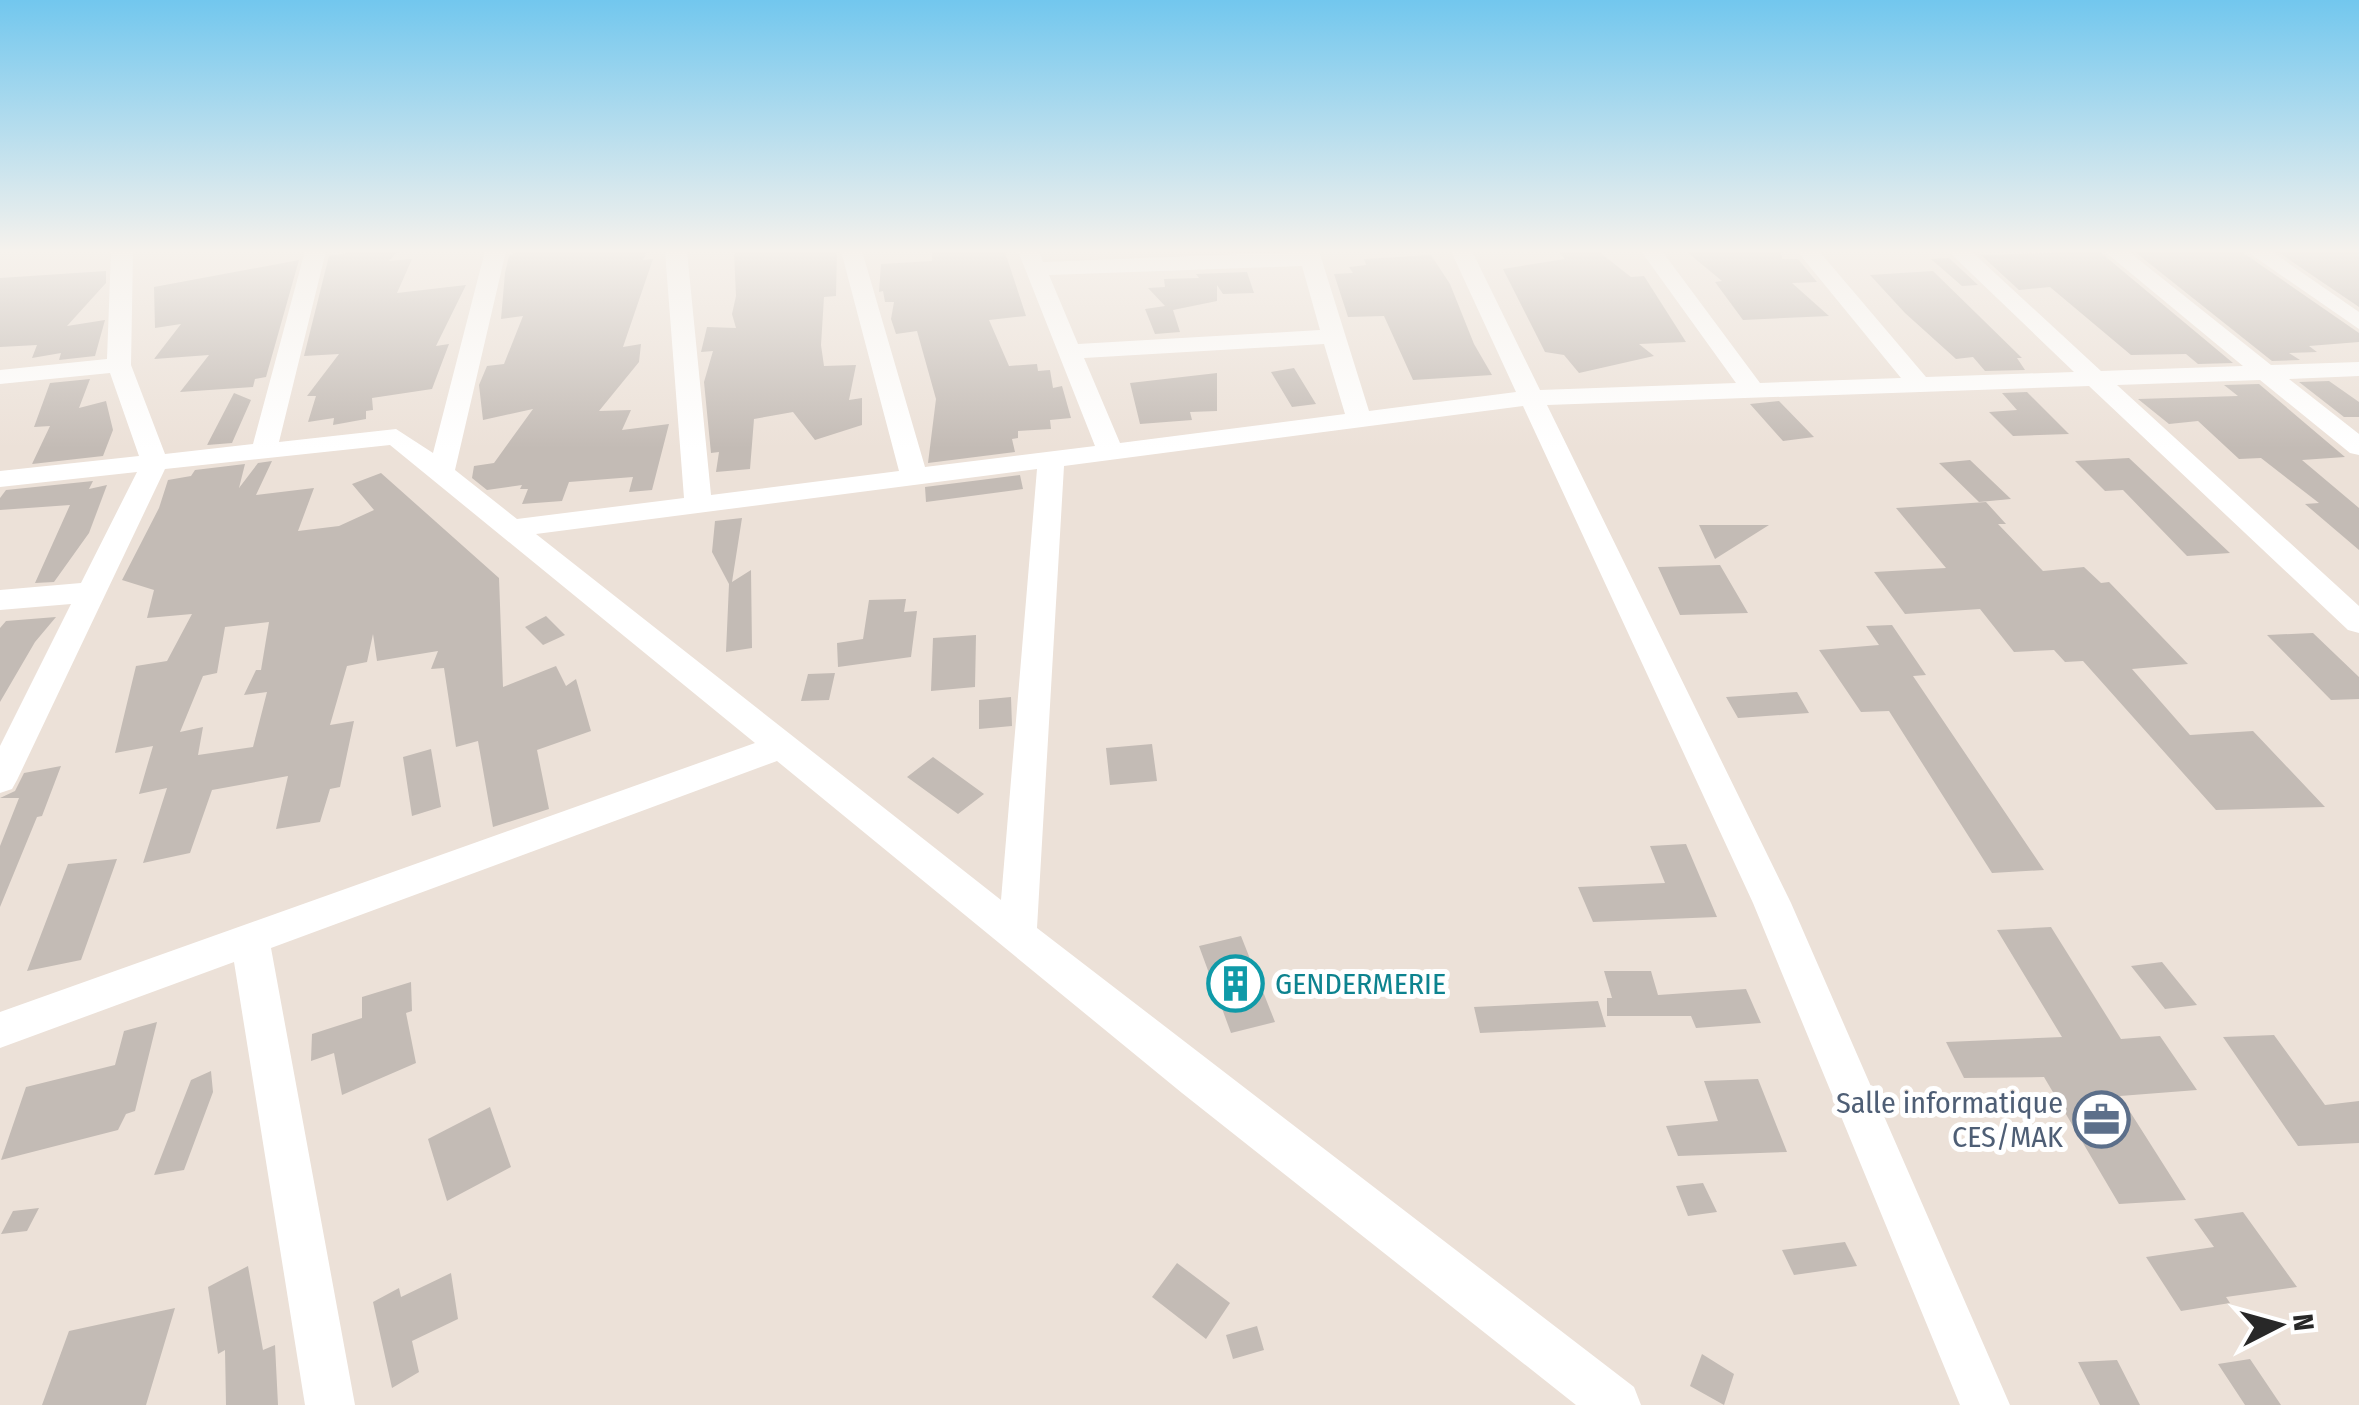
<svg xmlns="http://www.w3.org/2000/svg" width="2359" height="1405" viewBox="0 0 2359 1405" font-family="'Fira Sans Condensed',sans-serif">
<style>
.building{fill:#c3bbb5;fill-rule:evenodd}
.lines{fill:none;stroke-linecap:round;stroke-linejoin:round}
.minor{fill:#fff;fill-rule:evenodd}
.labels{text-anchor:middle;stroke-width:10;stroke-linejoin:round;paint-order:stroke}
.near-culture-label{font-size:30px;fill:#0d838f;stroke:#fff;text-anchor:start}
.near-service-label{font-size:30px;fill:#4e5e75;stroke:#fff;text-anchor:end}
</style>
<rect width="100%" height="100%" fill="#ece1d8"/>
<path class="building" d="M352,252H397L389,261L412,259L397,293L466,285L436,346L449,344L432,389L372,398L373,410L366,411V419L333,425L334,418L308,422L316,396H307L339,354L304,356L329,256Z
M516,252H647L643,260L653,259L623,347L641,344L639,362L599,411L631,410L622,430L669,424L652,490L629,492L633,477L569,482L562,501L522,504L528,489H520L522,485L487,490L472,478L474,466L494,463L533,409L483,420L479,385L487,366L504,364L523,316L501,319L505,273L509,256Z
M734,252H837L836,296L824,297L821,345L824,366L856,365L849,400L862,398V425L815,440L793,412L754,419L750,469L716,472L719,452L711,453L704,382L713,351L701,352L707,327L736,328L732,314L736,296Z
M932,252H1005L1026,316L989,320L1009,366L1037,364L1038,371L1050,370L1053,388L1062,386L1071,418L1050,420L1051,429L1018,431V438L1012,439L1015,452L928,463L936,399L917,331L896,334L891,319L894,302H885L883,291L879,292L881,264L932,261Z
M1559,252H1599L1631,277L1644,276L1686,342L1639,344L1654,356L1579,373L1564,355L1545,352L1503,269L1565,259Z
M1687,252H1781L1782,259H1798L1817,282L1792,283L1829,316L1743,320L1715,282L1722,281Z
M2077,252H2100L2233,363L2198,364L2186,354L2131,355L2050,287L2019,290L1981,255Z
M2135,252H2242L2359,333V342L2309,346L2317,352L2289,353L2300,360L2272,361Z
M2278,252H2359V307Z
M1431,255L1450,284L1474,344L1492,375L1413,380L1384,316L1348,317L1334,274L1353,273L1349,267L1366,265L1364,259Z
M1949,258L1978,285L1962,286L1931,259Z
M299,260L266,377L255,379L253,387L180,392L209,355L154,359L181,324L155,328L154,287Z
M106,271V283L67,326L105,320L95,356L59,360L61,353L32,358L37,345L0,347V278Z
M1933,271L2022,358H2017L2025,370L1985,371L1973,357L1956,359L1905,313L1870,275Z
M1247,272L1254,293L1223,294L1217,285V301L1173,310L1180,332L1155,334L1145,309L1165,306L1148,288L1165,287L1164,279L1199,278L1196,274Z
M1294,368L1316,404L1292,407L1271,372Z
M1217,373V411L1190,412L1192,420L1140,424L1130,383Z
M90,379L79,408L106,401L113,430L103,456L32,464L50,426L34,427L50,383Z
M2329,381L2359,402V417H2344L2299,382Z
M2259,384L2345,457L2302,460L2359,508V550L2305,504L2319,503L2261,458L2239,459L2198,421L2169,424L2138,399L2238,396L2224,385Z
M2027,392L2069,434L2013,436L1989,412L2017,410L2002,393Z
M234,393L251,400L232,443L207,445Z
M1779,401L1814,437L1783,441L1750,404Z
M2129,458L2163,490L2230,553L2187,556L2123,490L2105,491L2075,461Z
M1970,460L2011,499L1979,502L1939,463Z
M272,461L256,495L314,488L298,531L339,526L374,510L352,484L381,473L499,578L503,687L556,666L566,686L576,679L591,731L537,750L549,809L493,827L478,741L456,747L444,668L431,669L438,651L377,661L373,634L367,662L347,666L330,725L354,721L340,787L330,789L320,822L276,829L288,776L212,790L190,853L143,863L167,788L139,794L153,746L115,753L136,666L167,661L192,614L147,618L154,590L122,580L159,508L168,480L191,476L195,470L245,464L239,488L258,463ZM269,622L261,670H256L244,695L267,692L253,747L198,755L203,727L180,732L203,676L217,673L225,627Z
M1020,475L1023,489L926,502L925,487Z
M93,481L89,489L107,485L89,533L54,582L35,583L70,505L0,510V498L6,490Z
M1986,502L2006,524H1998L2043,571L2084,567L2101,583L2109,582L2188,664L2132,669L2190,735L2253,731L2325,807L2216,810L2083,661L2065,662L2054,650L2014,652L1980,609L1905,614L1874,572L1946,568L1896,508Z
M742,518L732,582L751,570L752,648L726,652L729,584L712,552L715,521Z
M1699,525H1769L1715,559Z
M1720,565L1748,613L1680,615L1658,567Z
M906,599L904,612L917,611L911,657L838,667L837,643L863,639L869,600Z
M546,616L565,635L543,645L525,627Z
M56,617L35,642L0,702V628L6,621Z
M1892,625L1926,675L1913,676L2044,870L1992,873L1889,711L1861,712L1819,650L1879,645L1866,626Z
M2313,633L2359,677V699L2331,700L2267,635Z
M976,635L975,687L931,691L933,638Z
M835,673L829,700L801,701L808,674Z
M1797,692L1809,713L1738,718L1726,697Z
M1011,697L1012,726L979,729V700Z
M1152,744L1157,781L1110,785L1106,748Z
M431,749L441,807L412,816L403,757Z
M933,757L984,794L958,814L907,777Z
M61,766L42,816L37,817L0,907V846L19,798H0L15,791L24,773Z
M1686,844L1717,917L1593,922L1578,887L1665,883L1650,846Z
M117,859L81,960L27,971L68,864Z
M2051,927L2121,1039L2160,1036L2197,1090L2120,1096L2186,1200L2119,1204L2044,1077L1964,1078L1946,1042L2062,1037L1997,930Z
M1241,936L1275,1022L1231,1033L1199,946Z
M2162,962L2197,1005L2165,1009L2131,966Z
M1604,971H1651L1658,995L1746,989L1761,1023L1696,1028L1691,1016H1607V998H1612Z
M411,982L412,1011L406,1013L416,1063L342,1095L334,1053L311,1061L312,1034L362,1018V997Z
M1598,1001L1606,1027L1480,1033L1474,1007Z
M157,1022L135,1111L126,1114L118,1130L1,1160L26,1087L115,1065L124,1031Z
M2274,1035L2325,1105L2359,1101V1143L2298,1146L2223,1037Z
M211,1071L213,1092L184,1170L154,1175L191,1080Z
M1758,1079L1787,1152L1678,1156L1666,1126L1718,1121L1704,1081Z
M490,1107L511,1167L447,1201L428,1139Z
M1703,1183L1717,1212L1688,1216L1676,1186Z
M39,1208L27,1231L1,1234L13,1211Z
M2243,1212L2297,1287L2226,1297L2230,1303L2181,1311L2146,1257L2214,1247L2194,1219Z
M1845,1242L1857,1266L1794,1275L1782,1250Z
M1177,1263L1230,1303L1206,1339L1152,1297Z
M248,1266L263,1350L275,1345L278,1405H226L225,1350L218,1354L208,1287Z
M451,1273L458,1319L412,1341L419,1372L392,1388L373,1302L399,1288L401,1297Z
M175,1308L146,1405H42L69,1331Z
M1257,1326L1264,1350L1233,1359L1226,1335Z
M1702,1354L1734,1374L1724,1405L1690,1386Z
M2250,1359L2281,1405H2245L2218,1364Z
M2117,1360L2140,1405H2100L2078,1362Z"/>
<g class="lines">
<path class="minor" d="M111,251H133L131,365L165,454L253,444L305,251H326L279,442L396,429L433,453L485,251H506L455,470L517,519L684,498L665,251H687L711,495L899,471L841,251H862L925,467L1095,446L1018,251H1039L1043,262L1319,251L1369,411L1516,392L1451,251H1472L1540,390L1736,383L1641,251H1662L1760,383L1901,378L1797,251H1819L1926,377L2074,372L1948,251H1971L2101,371L2243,366L2104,251H2128L2271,365L2359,362V376L2289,379L2359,434V455L2350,453L2260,380L2117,385L2359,606V633L2348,630L2089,386L1547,405L1791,903L2010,1405H1960L1753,903L1523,406L1064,466L1037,928L1634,1387L1641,1405H1576L1182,1093L777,761L271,948L355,1405H305L234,962L0,1048V1012L755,743L390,445L165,469L17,780L12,789L0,793V746L71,604L0,610V590L81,583L137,472L0,487V471L139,456L110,373L0,384V370L107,359ZM1302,266L1320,330L1078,344L1049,275ZM1324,344L1345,414L1120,443L1084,358ZM1037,469L1001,900L536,534Z
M2246,251H2271L2359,312V329Z"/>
</g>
<linearGradient id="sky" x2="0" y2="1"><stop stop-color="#72c7ee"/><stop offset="0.56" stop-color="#f6f2ed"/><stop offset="1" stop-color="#f6f2ed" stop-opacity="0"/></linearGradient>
<rect width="2359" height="448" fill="url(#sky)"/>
<defs>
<symbol id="building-ring" viewBox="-11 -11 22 22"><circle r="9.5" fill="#fff" stroke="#0f9aa8" stroke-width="1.5"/><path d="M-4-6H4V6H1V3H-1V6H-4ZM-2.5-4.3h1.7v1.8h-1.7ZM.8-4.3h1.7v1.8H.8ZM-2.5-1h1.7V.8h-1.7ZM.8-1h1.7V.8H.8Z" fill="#0f9aa8"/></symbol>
<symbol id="office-ring" viewBox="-11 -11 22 22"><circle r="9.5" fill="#fff" stroke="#5c6f8a" stroke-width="1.5"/><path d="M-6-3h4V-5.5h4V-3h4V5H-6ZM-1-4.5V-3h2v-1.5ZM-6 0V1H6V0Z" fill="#5c6f8a"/></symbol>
</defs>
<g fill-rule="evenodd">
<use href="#building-ring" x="1204" y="952" width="63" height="63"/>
<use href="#office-ring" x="2070" y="1088" width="63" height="63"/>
</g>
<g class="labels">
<g class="near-culture-label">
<text x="1275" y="994">GENDERMERIE</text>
</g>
<g class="near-service-label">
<text x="2063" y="1113">Salle informatique<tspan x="2063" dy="34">CES/MAK</tspan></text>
</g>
</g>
<g transform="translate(2279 1325) rotate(84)" stroke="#ffffff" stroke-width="8" paint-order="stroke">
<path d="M0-8L18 38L0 25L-18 38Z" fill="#282828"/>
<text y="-15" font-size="28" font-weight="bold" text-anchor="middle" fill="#282828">N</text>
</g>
</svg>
